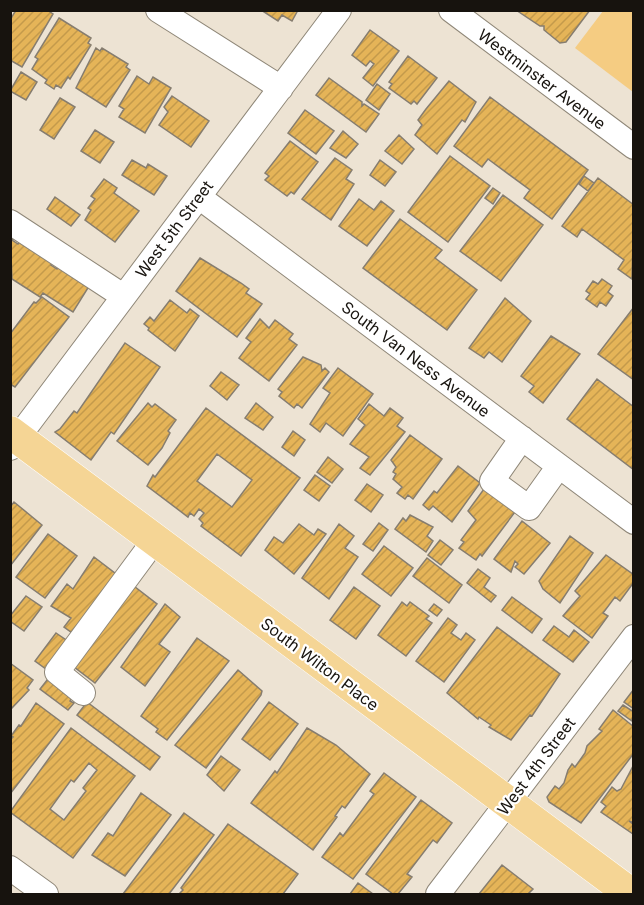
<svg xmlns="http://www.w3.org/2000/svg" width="644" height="905" viewBox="0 0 644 905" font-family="Inter,sans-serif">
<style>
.garden{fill:#f5cc82}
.building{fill:url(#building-hatch);stroke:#867d6f;stroke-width:1.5;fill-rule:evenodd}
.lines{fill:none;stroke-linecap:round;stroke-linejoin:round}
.minor-casing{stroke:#8f8778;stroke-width:26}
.major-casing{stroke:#fff;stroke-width:33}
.minor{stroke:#fff;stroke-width:24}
.major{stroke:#f5d595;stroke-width:32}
.labels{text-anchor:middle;stroke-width:4.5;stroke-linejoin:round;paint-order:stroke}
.street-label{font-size:16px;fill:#17130e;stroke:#fff}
</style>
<defs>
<pattern id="building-hatch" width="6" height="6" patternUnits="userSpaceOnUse" patternTransform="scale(1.5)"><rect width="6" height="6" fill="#e5b458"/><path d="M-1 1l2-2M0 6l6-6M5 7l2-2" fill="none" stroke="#c49a4b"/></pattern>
</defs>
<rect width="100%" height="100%" fill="#ede3d3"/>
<path class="garden" d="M603,11H633V92L575,48Z"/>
<path class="building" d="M16,10H47L53,14L22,67L10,60V20Z
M261,10H298L292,21L282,15L278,21Z
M516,10H590L566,42L560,43L544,30V26H540Z
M59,18L91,38L88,43L91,45L70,79L68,77L61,88L56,85L54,89L45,83L47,80L32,69L38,59L35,57Z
M370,30L399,51L373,86L363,78L374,64L370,61L366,66L352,55Z
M96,48L100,51L102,48L128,64L126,67L130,70L106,107L76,88Z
M408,56L437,78L417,104L414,101L411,104L389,88L392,84L389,82Z
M21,72L37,82L26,100L10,91Z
M137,76L149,84L153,77L171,88L145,133L119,117L124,109L119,106Z
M329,78L362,102V106L364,104L379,114L366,132L316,95Z
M449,81L476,102L465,122L462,120L437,154L415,135L422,125L418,120L426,109Z
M377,84L390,94L379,110L366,100Z
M172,96L209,121L191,147L159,125L168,112L164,107Z
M490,97L588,170L552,219L524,198L530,190L488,159L482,167L454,146Z
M60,98L75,107L54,139L40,130Z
M305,110L334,131L316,154L288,133Z
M95,130L114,142L100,163L81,151Z
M343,131L358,144L346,158L330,148Z
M399,135L414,149L402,164L385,151Z
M290,141L318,162L294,194L291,192L287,196L265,180L269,176L265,173Z
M450,156L490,186L448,242L408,212Z
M335,158L352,170L346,179L354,184L331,220L302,199Z
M132,160L146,168L148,164L167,176L154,195L122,175Z
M380,160L396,172L385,186L370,175Z
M584,176L594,183L588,191L579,184Z
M598,178L634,205L632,279L618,269L624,260L582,229L577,237L562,226Z
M104,179L117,188L114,193L139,211L115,242L85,220L91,210L88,208L95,199L91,196Z
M493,188L500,193L493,204L485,198Z
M503,195L543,225L501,281L460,251Z
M55,197L80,215L71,226L47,209Z
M359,199L374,210L381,201L394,211L367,246L339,226Z
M400,219L442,250L435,258L477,290L447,330L363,268Z
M10,233L15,236L12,240L18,244L21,240L54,261L51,265L57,269L60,264L91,283L73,312L43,293L40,297L12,279Z
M200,258L241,283L249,289L246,293L262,304L237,337L176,291Z
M602,279L612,286L608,292L613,296L606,306L600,302L597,307L586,299L590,294L586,291L593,281L598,284Z
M42,297L69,317L15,387L10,384V334L34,302L36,303Z
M505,298L531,321L502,362L489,352L484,358L469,348Z
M170,300L187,313L190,309L199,316L175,351L148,330L149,328L144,324L150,317L154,321Z
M634,307V380L598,354Z
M260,319L269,328L275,320L293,334L289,339L297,345L269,381L239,358L251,342L246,338Z
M551,336L580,354L543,403L529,392L534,386L521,376Z
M125,343L160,367L114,434L111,432L91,460L55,432L60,429L74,411L77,413Z
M303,357L321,365L322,371L325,368L329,372L302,408L297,404L294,408L279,396L282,392L278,389Z
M338,368L373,394L343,436L326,423L320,432L310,424L330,393L323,388Z
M221,372L239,385L227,400L210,386Z
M597,379L634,407V470L567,419Z
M148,403L152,407L155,404L176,420L168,431L170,433L162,448L148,465L117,441Z
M256,403L273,417L263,430L245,418Z
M369,404L384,416L390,408L403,418L397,426L405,432L370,475L360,468L369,457L350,444L365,425L358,419Z
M206,408L300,478L241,556L201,526L203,523L199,519L204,513L199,509L194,516L190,513L188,517L147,486L153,475L155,477ZM217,454L252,480L232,507L197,481Z
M293,431L305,440L294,456L282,447Z
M410,435L442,459L413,499L408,495L405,499L397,493L402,487L393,479L396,474L393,472L396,467L391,460Z
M328,457L343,469L332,483L317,472Z
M458,466L480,483L452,522L433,506L429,510L423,505L434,491L437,493Z
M315,475L330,486L319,501L304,490Z
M367,484L383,495L371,512L355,500Z
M484,489L515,512L482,556L480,554L476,560L459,548L464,542L461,540L476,520L468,511Z
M14,502L42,525L10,566V507Z
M410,515L433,527L427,536L433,541L426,552L395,529L403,518L406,521Z
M522,521L550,543L524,574L515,567L518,564L515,561L511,572L494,559Z
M379,523L388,530L373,551L363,544Z
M299,524L314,535L318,529L326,534L294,574L265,550L274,537L283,543Z
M339,524L354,536L345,548L358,557L329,599L302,578Z
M48,534L77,556L45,598L16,577Z
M570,536L593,553L560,603L543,589L539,581Z
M440,540L453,550L441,565L428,555Z
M384,546L413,568L391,596L362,574Z
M606,555L634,575V582L620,601L615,597L603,613L608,616L592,638L563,616L580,596L575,591Z
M94,557L120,577L75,635L64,627L71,618L51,606L67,584L73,589Z
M427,558L462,585L449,603L413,576Z
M478,569L490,578L484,587L496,596L491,602L467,583Z
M126,580L157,604L95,683L65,660Z
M354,587L380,606L356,639L330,620Z
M26,596L42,607L24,631L10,621V616Z
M512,597L542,619L532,633L502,610Z
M402,602L407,606L410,602L429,616L426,619L432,623L406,656L378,635Z
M165,604L180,617L159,644L170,652L145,686L121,667Z
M434,604L442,610L437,616L429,610Z
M448,618L457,625L451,633L461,640L466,633L475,640L444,682L416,661Z
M554,626L569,637L574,630L589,642L573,662L543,640Z
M497,627L560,674L532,716L530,715L511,740L489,727L491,725L479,717L478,719L447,693Z
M56,633L72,644L50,672L35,661Z
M197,638L229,661L167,740L156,732L158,729L141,716Z
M10,663L33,680L27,688L29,690L10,710Z
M238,670L262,691L261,695L206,768L175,745Z
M51,675L75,693L70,701L74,703L68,710L40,689Z
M634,689V709L624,702Z
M87,702L160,757L150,770L77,715Z
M269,702L298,724L270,760L242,739Z
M36,703L64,724L10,794V740L13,737L11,736L19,725L21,726Z
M623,705L634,712L632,721L618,711Z
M613,710L634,727V753L581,823L549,802L547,797L555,786L559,789L564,783L568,770L572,764L575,767L585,753L587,746L602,731L599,729Z
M71,728L135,776L73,858L10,812ZM89,763L97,770L83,788L86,791L64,820L50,809L71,780L74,782Z
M307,728L336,745L370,774L345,808L342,806L335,816L337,817L313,850L251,803L275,771L277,773Z
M221,756L240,770L224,791L207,775Z
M633,766L634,823L629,821L634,825L633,834L601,812L606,806L601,802L612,787L617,791L621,789Z
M384,773L416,797L353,879L322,857L340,833L343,836L374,794L370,791Z
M141,793L171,815L125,876L92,855L108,833L113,836Z
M421,800L452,823L437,843L433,840L407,874L412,877L398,894H393L366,874Z
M184,813L214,835L169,894H123Z
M228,824L298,874L283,894H179L183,890L181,888Z
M502,865L533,889L528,894H479Z
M358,883L373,894H350Z"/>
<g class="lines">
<defs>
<path id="minor" d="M158,10L281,88
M451,10L634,147
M199,197L634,522
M10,222L123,296
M522,438L492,481L529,508L559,466
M10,448L339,10
M83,693L57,672L154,541
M10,868L46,894
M438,894L634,637"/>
<path id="major" d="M10,432L631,894"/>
</defs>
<use href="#minor" class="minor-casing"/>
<use href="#major" class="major-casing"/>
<use href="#minor" class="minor"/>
<use href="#major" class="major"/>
</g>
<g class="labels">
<g class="street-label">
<text transform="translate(542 79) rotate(37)" y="6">Westminster Avenue</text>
<text transform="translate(174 229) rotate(-53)" y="6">West 5th Street</text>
<text transform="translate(416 359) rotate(37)" y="6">South Van Ness Avenue</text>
<text transform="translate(320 664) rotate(37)" y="6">South Wilton Place</text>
<text transform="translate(536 766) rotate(-53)" y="6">West 4th Street</text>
</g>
</g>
<rect width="644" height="905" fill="none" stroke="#17130e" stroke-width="24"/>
</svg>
